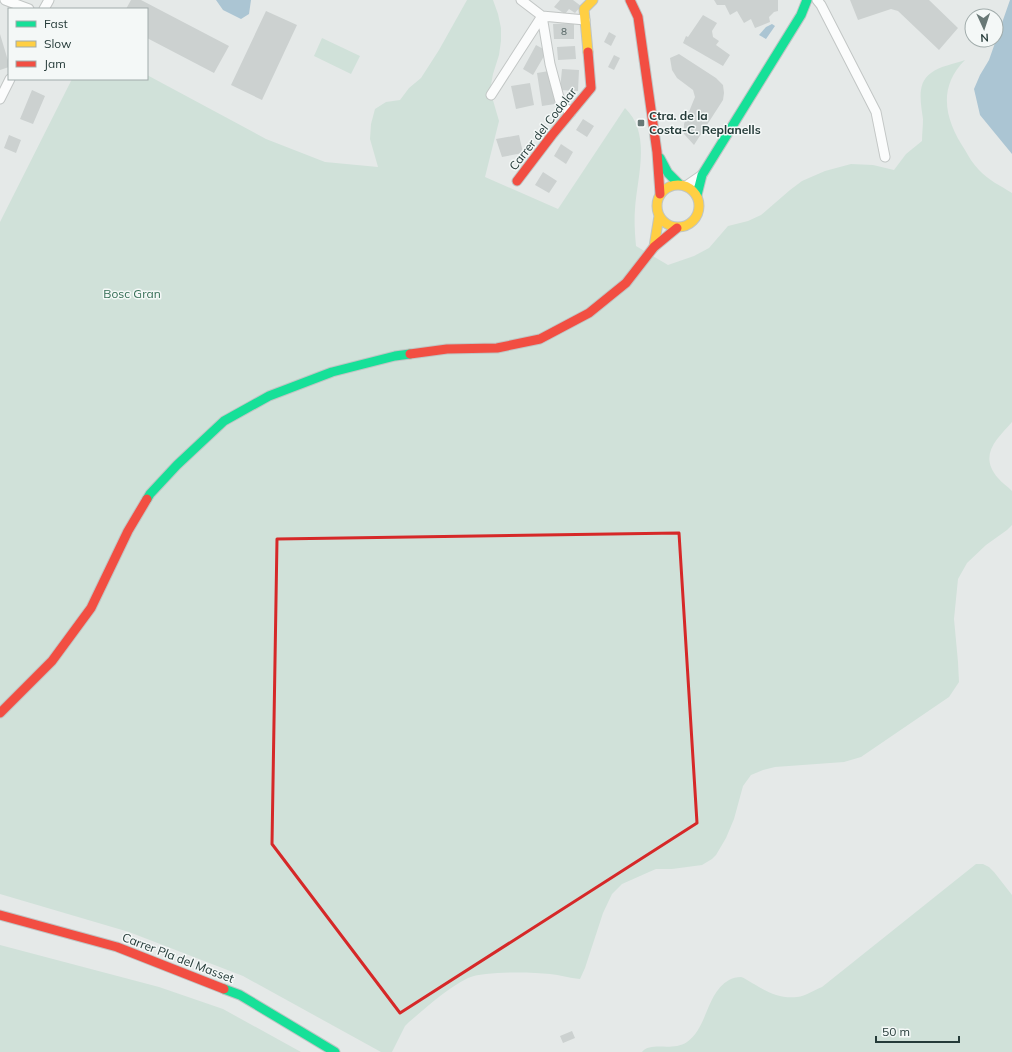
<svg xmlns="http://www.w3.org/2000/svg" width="1012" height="1052" viewBox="0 0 1012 1052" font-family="Mulish,sans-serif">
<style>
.green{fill:#d0e1d9}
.water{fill:#abc5d3}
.building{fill:#ccd1d0}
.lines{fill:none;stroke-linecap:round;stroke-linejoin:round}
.street-casing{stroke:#c2c6c5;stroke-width:11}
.fast-casing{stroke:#bfc5c4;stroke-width:11}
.slow-casing{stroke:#bfc5c4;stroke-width:11}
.jam-casing{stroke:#bfc5c4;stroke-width:11}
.street{stroke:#fbfcfc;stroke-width:9}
.fast{stroke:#16e098;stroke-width:9}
.slow{stroke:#ffcf43;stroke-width:9}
.jam{stroke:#f24e42;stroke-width:9}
.marked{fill:none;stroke:#d62828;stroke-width:3;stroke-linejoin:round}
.poi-dot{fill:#687876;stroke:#f4f8f7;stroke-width:1.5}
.labels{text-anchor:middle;stroke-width:3;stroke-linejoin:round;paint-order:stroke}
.number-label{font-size:10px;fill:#506160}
.poi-label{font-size:12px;font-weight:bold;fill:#253b39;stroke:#f4f8f7;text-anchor:start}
.street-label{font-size:12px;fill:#253b39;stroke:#f4f8f7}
.park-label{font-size:12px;fill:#346d55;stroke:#f4f8f7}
</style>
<rect width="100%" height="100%" fill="#e5e9e8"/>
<path class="green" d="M467,0H493L498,14L501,28V41L499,55L493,74L490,90L499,121L485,177L558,209L625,108C652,134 637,177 635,209C634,222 635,234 636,246L668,265L694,256L709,248L728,226L748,221L761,215L790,190L802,181L825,171L851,164L873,165L894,170L906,154L922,141C922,134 923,126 923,119C921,104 916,83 931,73C940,66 954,64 965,60C937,88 945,120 965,150C969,157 973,164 979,170C988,180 1001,186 1012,193V422C997,439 978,455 998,478C1002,483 1007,486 1012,491V525L1007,530L986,545L967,563L958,579L954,619L958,662L959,682L949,697L861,757L844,762L775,767L763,770L751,775L743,786L734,819L726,838L716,855L712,859L702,865L672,869H656L649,872L622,884L612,894L603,913L585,968L580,979C569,978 560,975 550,974C531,972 484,971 468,978C446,989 428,1006 409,1022L405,1026L392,1052H381L243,976L129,932L0,894V222L72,79H147V75L266,139L325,162L378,167L370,139L371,124L375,109L386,102L400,100L409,88L421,78L439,50Z
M322,38L360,56L351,74L314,56Z
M976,864H983L989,867L994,872L1012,895V1052H642C651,1041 672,1052 687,1042C708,1027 706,993 729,980C732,978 737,977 741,977C745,978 750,982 754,984C767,992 781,999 797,997C806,996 814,990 822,987Z
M0,945L159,987L223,1009L301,1052H0Z"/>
<path class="water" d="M216,0H251L249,14L241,19L223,10Z
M1010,0H1012V154L980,115L974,89L980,75L989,60Z
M772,24L775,26L766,39L759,35L766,27Z"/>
<path class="building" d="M131,0H141L229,46L214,73L147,38V9H126Z
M560,0H573L581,6L575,13L569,9L565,14L554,7Z
M714,0H778V11L774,12L769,17L770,22L755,28L751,19L744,23L737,11L730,15L725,5H717Z
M850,0H929L958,28L939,50L898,11L891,9L858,20Z
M266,11L297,25L262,100L231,85Z
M703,15L717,23L712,31L713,37L719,41L716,45L730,55L723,66L683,43L686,36L688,37Z
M574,23V39H554L553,24Z
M609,32L616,36L611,46L604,42Z
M0,34L9,64V67L0,70Z
M536,45L547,51L533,75L523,69Z
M575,46L576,59L558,60L557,47Z
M679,54L716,78L723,85L724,93L723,100L694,145L684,134V124L695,97L693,90L677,78L672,70L670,58Z
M614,55L620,58L614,70L608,67Z
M562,69L579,70L578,91L560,90Z
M549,71L555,104L542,106L537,73Z
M530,83L534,105L516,109L511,86Z
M32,90L45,96L33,124L20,119Z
M583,119L594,126L587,137L576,130Z
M9,135L21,140L16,153L4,148Z
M519,135L523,153L502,157L496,139Z
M561,144L573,152L566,164L554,156Z
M543,172L557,181L549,193L535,185Z
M572,1031L575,1038L563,1043L560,1036Z"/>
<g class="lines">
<defs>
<path id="street" d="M5,0L29,9
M521,0L542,16
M817,0L821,5L876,112L885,157
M44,9L49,0
M542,16L550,64L561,105L571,112
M542,16L585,20
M491,95L542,16
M0,99L10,79
M686,186L702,175"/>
<path id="fast" d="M660,158L668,173L679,184
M697,195L702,175L801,15L807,0
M147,499L150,494L177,465L224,421L269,396L332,372L395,356L410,354
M224,989L240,995L335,1052"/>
<path id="slow" d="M588,52L584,9L593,0
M657 206a21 21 0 1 1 42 0a21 21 0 1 1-42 0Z
M654,247L659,216"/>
<path id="jam" d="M630,0L638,17L657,152L660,194
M517,181L552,135L591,88L588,52
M410,354L447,349L497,348L540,339L589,313L626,283L654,247L677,228
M0,713L52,661L91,608L128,531L147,499
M0,915L117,947L224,989"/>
</defs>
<use href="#street" class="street-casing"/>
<use href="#fast" class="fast-casing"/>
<use href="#slow" class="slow-casing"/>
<use href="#jam" class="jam-casing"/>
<use href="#street" class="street"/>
<use href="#fast" class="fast"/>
<use href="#slow" class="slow"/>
<use href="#jam" class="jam"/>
</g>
<path class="marked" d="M679,533L697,823L400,1013L272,844L277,539Z"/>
<rect class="poi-dot" x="637" y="119" width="8" height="8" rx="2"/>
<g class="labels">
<g class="number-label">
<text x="564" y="35">8</text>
</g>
<g class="poi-label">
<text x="649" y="120">Ctra. de la<tspan x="649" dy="14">Costa-C. Replanells</tspan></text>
</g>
<g class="street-label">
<text transform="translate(543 129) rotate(-52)" y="4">Carrer del Codolar</text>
<text transform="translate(178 958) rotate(21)" y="4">Carrer Pla del Masset</text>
</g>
<g class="park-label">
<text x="132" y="298">Bosc Gran</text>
</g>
</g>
<rect x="8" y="8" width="140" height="72" fill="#f4f8f7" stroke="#a1acab"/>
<rect x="16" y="21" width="20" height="6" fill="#16e098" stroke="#a1acab"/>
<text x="44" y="28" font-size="12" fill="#253b39">Fast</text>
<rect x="16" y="41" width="20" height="6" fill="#ffcf43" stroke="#a1acab"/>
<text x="44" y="48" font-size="12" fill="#253b39">Slow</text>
<rect x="16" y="61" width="20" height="6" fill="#f24e42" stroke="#a1acab"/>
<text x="44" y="68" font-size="12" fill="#253b39">Jam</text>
<g transform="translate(984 28) rotate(177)"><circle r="19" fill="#f4f8f7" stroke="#a1acab"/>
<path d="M0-3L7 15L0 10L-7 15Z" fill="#687876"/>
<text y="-6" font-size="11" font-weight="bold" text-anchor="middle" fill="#253b39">N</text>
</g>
<path d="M876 1036v6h83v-6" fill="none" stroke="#253b39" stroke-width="2"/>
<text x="882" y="1036" font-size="12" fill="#253b39" stroke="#f4f8f7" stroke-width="3" paint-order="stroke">50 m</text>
</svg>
